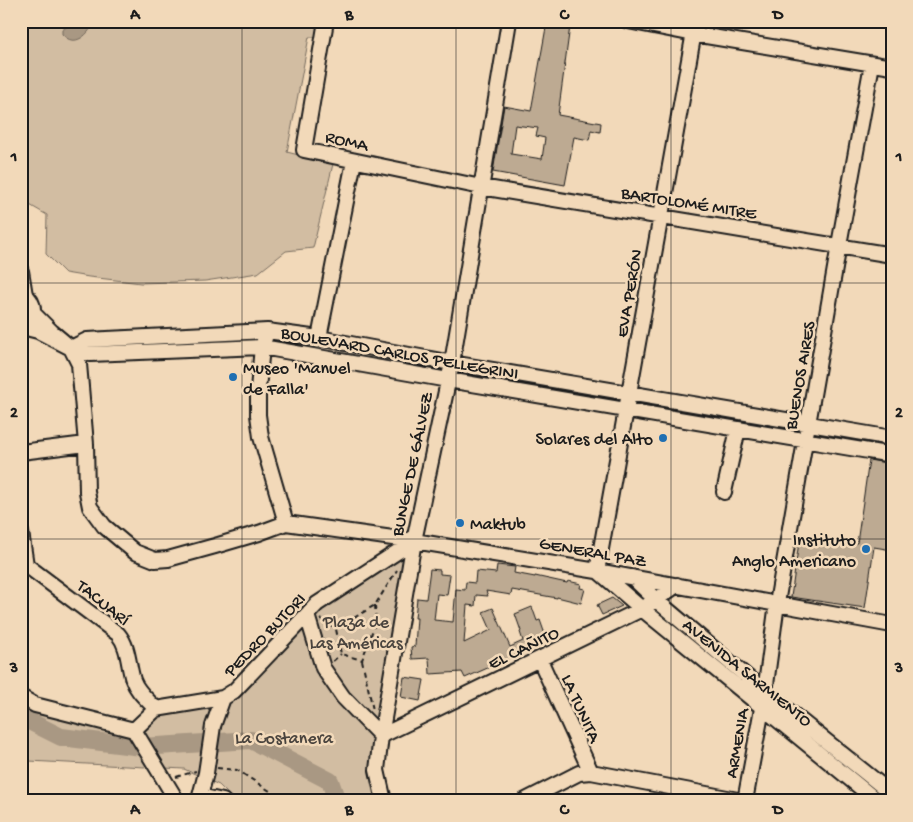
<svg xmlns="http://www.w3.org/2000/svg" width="913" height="822" viewBox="0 0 913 822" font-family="'Gochi Hand',sans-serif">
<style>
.green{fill:#d2bda2;stroke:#776c5f}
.water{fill:#a99883;stroke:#71665a}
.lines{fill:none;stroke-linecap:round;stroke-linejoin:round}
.river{stroke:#a99883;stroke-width:18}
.building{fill:#bdaa92;stroke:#1c1c1c;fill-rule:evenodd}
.minor-casing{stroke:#1c1c1c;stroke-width:18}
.path{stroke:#1c1c1c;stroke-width:2;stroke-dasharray:5 4;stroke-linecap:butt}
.minor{stroke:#f2d9b9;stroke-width:14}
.minor-bridge-casing{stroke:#1c1c1c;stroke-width:18;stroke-linecap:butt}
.minor-bridge{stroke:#f2d9b9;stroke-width:14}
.grid{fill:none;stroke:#1c1c1c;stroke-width:1;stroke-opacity:0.55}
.poi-dot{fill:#1f6fb2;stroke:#f2d9b9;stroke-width:2}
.labels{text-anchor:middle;stroke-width:5;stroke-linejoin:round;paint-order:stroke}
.street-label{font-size:18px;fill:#1c1c1c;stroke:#f2d9b9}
.poi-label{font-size:18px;fill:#1c1c1c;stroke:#f2d9b9;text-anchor:start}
.park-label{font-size:18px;fill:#4a443e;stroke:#f2d9b9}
.neatline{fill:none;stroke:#1c1c1c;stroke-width:2}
.grid-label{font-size:16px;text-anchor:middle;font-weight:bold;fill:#1c1c1c}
</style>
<rect width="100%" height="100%" fill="#f2d9b9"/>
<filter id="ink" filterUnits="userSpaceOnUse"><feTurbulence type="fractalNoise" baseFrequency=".02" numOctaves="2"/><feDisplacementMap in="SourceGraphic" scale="10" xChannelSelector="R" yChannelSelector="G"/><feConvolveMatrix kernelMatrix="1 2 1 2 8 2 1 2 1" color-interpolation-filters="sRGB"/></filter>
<g filter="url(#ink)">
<path class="green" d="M21,21H320L317,37H309L287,152L333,164L313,248L286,251L258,273L205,281L141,283L89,277L65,273L46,254L47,215L21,200Z
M267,331L809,424L806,441L262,347L90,354L87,340Z
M811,425L892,439V454L806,441Z
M414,541L377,737L384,801H239L230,796L219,785L184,769L29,761L21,759V701L134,730L156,710L230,700L307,615Z"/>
<path class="water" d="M69,21H95C89,34 75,49 62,34V30L68,26Z"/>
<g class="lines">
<path class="river" d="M21,717L61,737L142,747L251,740L330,781L337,801"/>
</g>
<path class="building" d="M547,22L570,26L558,115L601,123L600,132L591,130L589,140L574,137L565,185L493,172L504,106L531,111ZM515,125L538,128L536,136L545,138L542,159L511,154Z
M869,460L892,464V550L874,547L865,608L791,597L800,535L857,543Z
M497,565L515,567L514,573L535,577V576L567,583L568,581L581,584L580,588L585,589L581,603L557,597V598L512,590L511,595L486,591L488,596L476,595L475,606L467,605L464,643L491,630L483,612L493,608L510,647L523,641L520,632L521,631L515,614L532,607L537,621L540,620L547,640L515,652L517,655L465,678L462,672L430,674L429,658L412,659L411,647L415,646L417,618H415L417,598L426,599L430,569L440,570V574L450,575L447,595L437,594L434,620L453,622L456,589L465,590L466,582L475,583L476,571L496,573Z
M612,598L622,606L602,615L597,605Z
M404,677L424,680L420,701L401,697Z"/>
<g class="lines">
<defs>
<path id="minor" d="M326,21L304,150L481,187L892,255
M628,21L694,34L892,67
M21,271L25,295
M21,293C33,298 36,310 30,321
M33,313L52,332L71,348L79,364L86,444L87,492L90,507L104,526L135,552L155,560L168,559L215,546L259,533L286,523L414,541L597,571L892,625
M22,327L38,331L71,348L90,354L262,347L448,380L892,455
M265,338L262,347L258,389V415L261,437L286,523
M319,338L354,161
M71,348L87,340L267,331L319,338L452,363L892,438
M21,452L86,444
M724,492L738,429
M21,532L26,565L118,634C129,647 128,665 133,680C137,692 148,700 156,709
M597,571L696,21
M598,571L642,609L877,801
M632,577L656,600L765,692L892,794
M307,615L323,668L343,697L381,736L377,770L384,801
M540,660L591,772
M21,697L35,705L134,730
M213,726L223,698
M134,730L156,709L223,698L234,691L317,604L414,541
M134,730L177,801
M381,736L414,541L452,363L509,21
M381,736L642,609L677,585
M200,796L206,773
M200,796L223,801
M524,801L579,773L591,772L743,801
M745,801L765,692L777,603L839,245L872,64"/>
</defs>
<use href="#minor" class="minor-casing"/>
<path class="path" d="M375,605L376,621L362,660L341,654L336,629L375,605L397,570
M320,619L336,629
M362,660L373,710
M333,661L341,654
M217,768L237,770L273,793L281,801
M176,777L196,771"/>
<use href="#minor" class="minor"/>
<defs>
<path id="minor-bridge" d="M206,773L213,726"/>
</defs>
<use href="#minor-bridge" class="minor-bridge-casing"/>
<use href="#minor-bridge" class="minor-bridge"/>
</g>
</g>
<path class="grid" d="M242,21V801M456,21V801M671,21V801M21,283H892M21,539H892"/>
<g class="poi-dot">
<circle cx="233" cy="377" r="5"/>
<circle cx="663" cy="438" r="5"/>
<circle cx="460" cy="523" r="5"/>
<circle cx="866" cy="549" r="5"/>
</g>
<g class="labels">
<g class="street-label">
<text transform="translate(347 140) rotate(12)" y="6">ROMA</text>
<text transform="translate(689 202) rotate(9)" y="6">BARTOLOMÉ MITRE</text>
<text transform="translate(628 293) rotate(-80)" y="6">EVA PERÓN</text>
<text transform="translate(400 352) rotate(10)" y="6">BOULEVARD CARLOS PELLEGRINI</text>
<text transform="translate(799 375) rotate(-80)" y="6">BUENOS AIRES</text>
<text transform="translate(411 464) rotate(-78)" y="6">BUNGE DE GÁLVEZ</text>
<text transform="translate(593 551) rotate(10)" y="6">GENERAL PAZ</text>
<text transform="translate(104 602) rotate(39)" y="6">TACUARÍ</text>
<text transform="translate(264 634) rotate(-46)" y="6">PEDRO BUTORI</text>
<text transform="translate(523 647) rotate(-26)" y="6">EL CAÑITO</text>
<text transform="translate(748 672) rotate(39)" y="6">AVENIDA SARMIENTO</text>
<text transform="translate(582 708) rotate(66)" y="6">LA TUNITA</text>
<text transform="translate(736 743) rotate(-80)" y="6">ARMENIA</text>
</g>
<g class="poi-label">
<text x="243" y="373">Museo 'Manuel<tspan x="243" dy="21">de Falla'</tspan></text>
<text x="653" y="444" text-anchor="end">Solares del Alto</text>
<text x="470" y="529">Maktub</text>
<text x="856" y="545" text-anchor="end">Instituto<tspan x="856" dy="21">Anglo Americano</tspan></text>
</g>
<g class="park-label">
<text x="356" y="627">Plaza de<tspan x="356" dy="21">Las Américas</tspan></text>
<text x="284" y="743">La Costanera</text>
</g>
</g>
<rect width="913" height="822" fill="none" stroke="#f2d9b9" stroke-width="55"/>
<rect x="28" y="28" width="858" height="766" class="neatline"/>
<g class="grid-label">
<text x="135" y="19">A</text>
<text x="349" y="19">B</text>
<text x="564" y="19">C</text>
<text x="778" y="19">D</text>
<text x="14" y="161">1</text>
<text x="899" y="161">1</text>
<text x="14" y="417">2</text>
<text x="899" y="417">2</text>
<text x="14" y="672">3</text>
<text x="899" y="672">3</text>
<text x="135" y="814">A</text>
<text x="349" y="814">B</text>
<text x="564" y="814">C</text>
<text x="778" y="814">D</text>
</g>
</svg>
